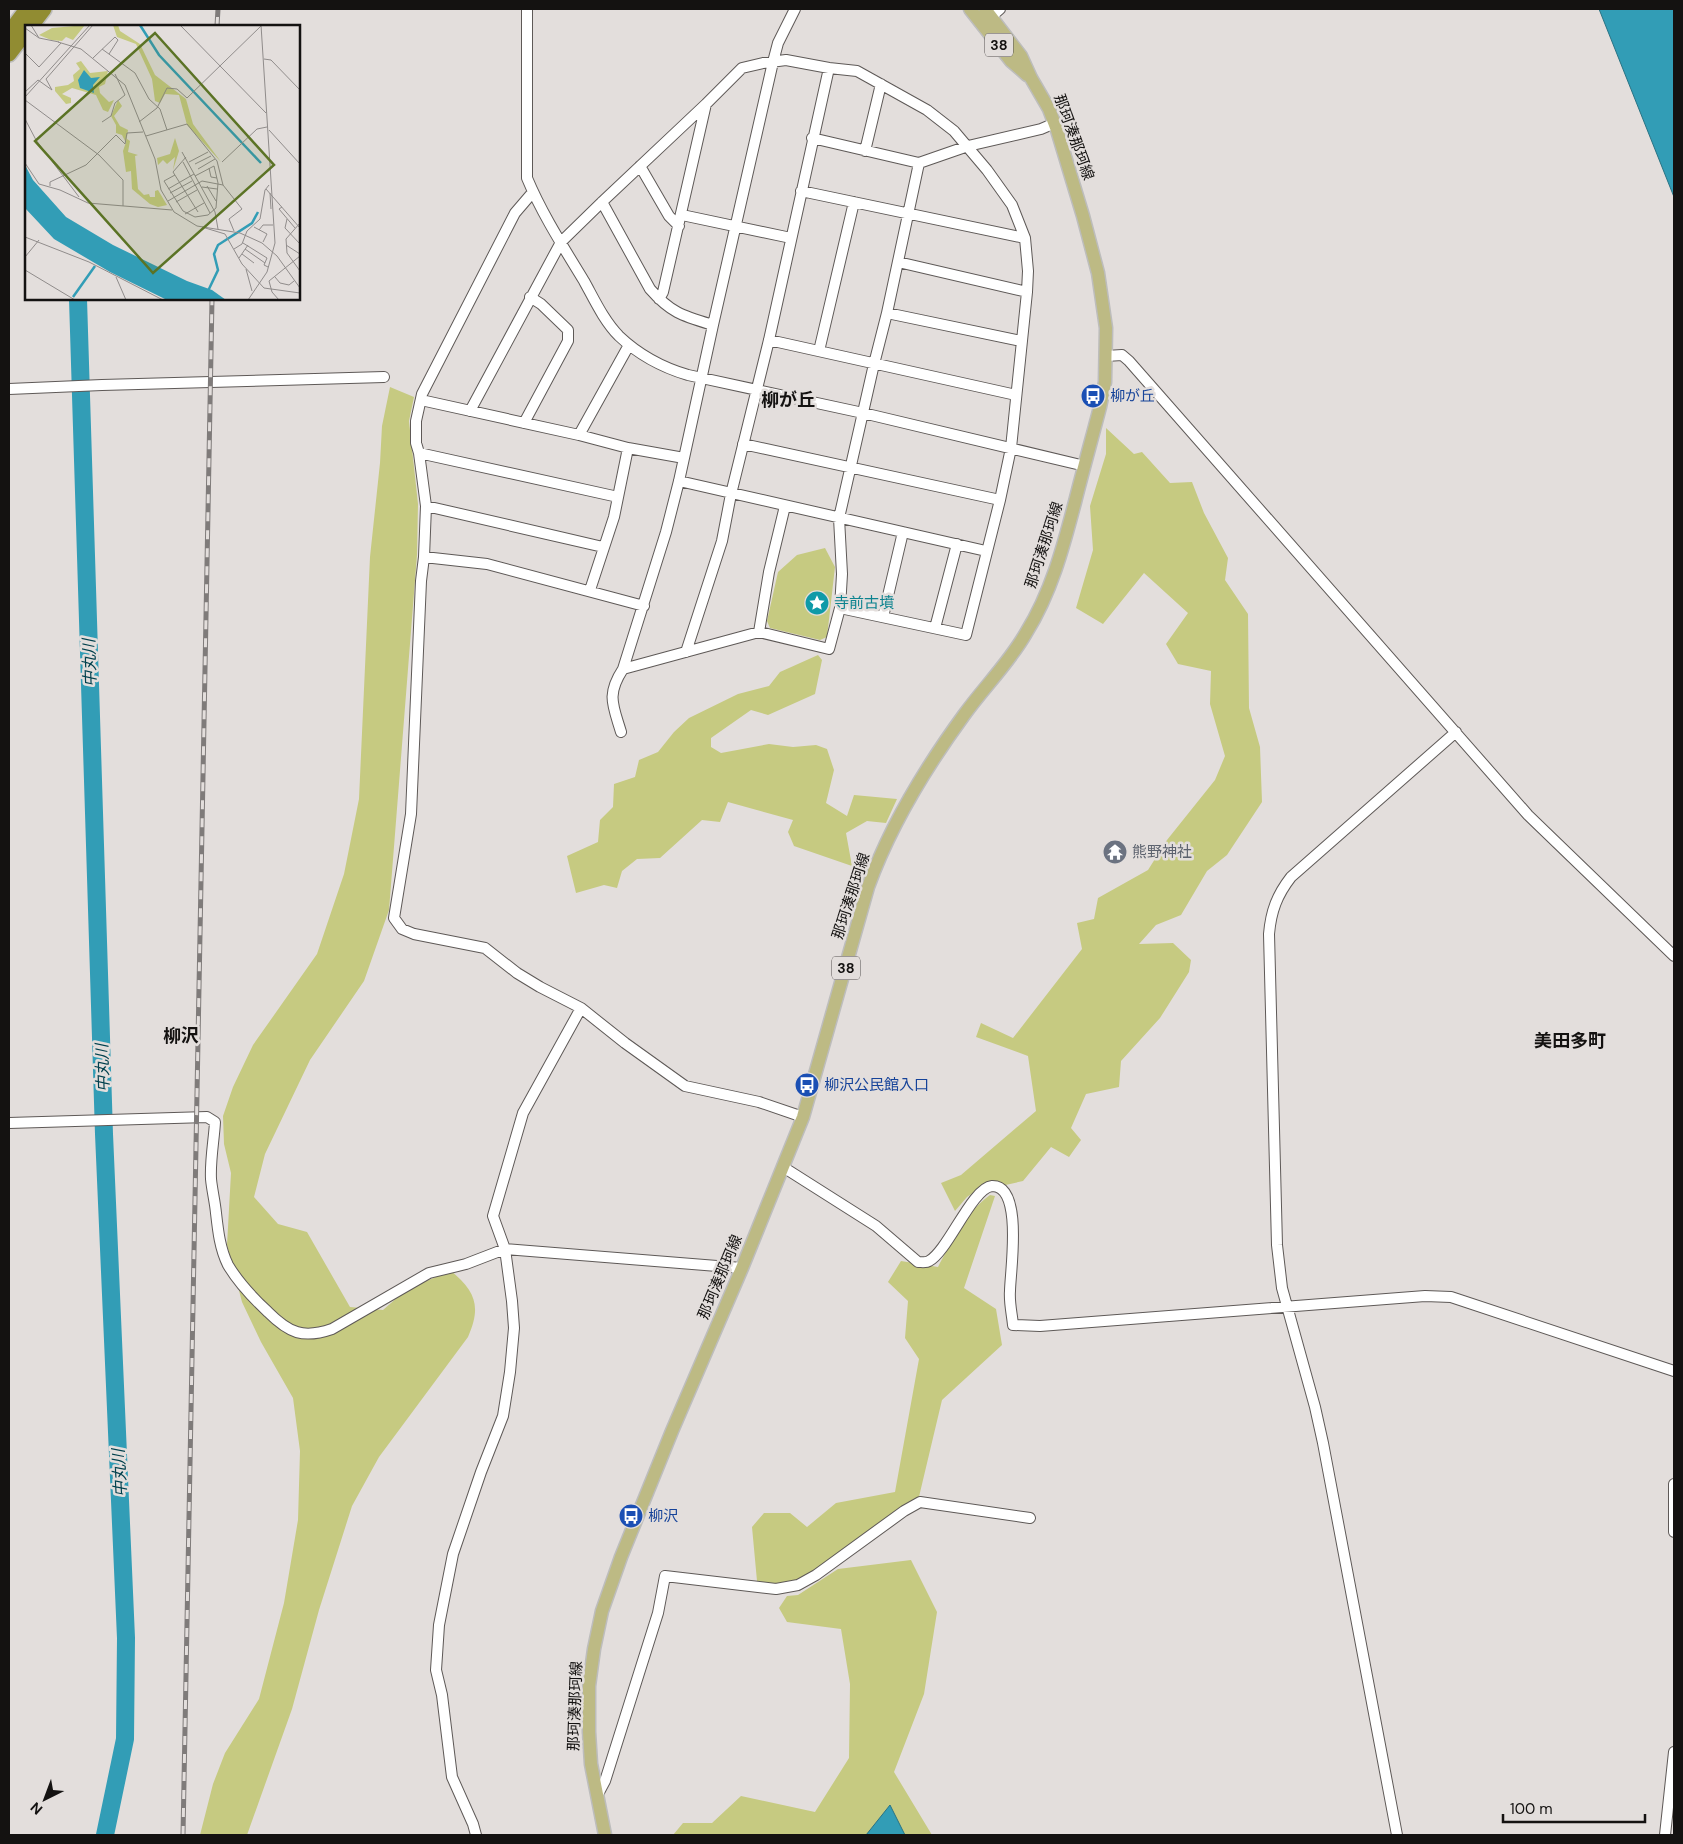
<svg xmlns="http://www.w3.org/2000/svg" width="1683" height="1844" viewBox="0 0 1683 1844" font-family="'DM Sans','Noto Sans JP',sans-serif">
<style>
.green{fill:#c6ca81}
.water{fill:#329db6;stroke:#297384}
.lines{fill:none;stroke-linecap:round;stroke-linejoin:round}
.river{stroke:#329db6;stroke-width:18}
.minor-casing{stroke:#5e5957;stroke-width:12}
.major-casing{stroke:#bdbdbc;stroke-width:15}
.highway-casing{stroke:#bdbdbc;stroke-width:18}
.minor{stroke:#fff;stroke-width:10}
.major{stroke:#bdba84;stroke-width:12}
.highway{stroke:#918c32;stroke-width:15}
.rail-casing{stroke:#7f7b7a;stroke-width:5}
.rail{stroke:#e3dedc;stroke-width:3;stroke-dasharray:9;stroke-linecap:butt}
.labels{text-anchor:middle;stroke-width:5;stroke-linejoin:round;paint-order:stroke}
.shield{fill:#e3dedc;stroke:#524f4e;stroke-width:1}
.shield-label{font-size:14px;font-weight:bold;fill:#141211}
.street-label{font-size:15px;fill:#141211;stroke:#e3dedc}
.transit-label{font-size:15px;fill:#164399;stroke:#e3dedc;text-anchor:start}
.culture-label{font-size:15px;fill:#0d838f;stroke:#e3dedc;text-anchor:start}
.worship-label{font-size:15px;fill:#5b616d;stroke:#e3dedc;text-anchor:start}
.water-label{font-size:16px;font-style:italic;fill:#00404d;stroke:#e3dedc}
.quarter-label{font-size:18px;font-weight:bold;fill:#141211;stroke:#e3dedc}
.inset-river{fill:none;stroke:#329db6;stroke-width:2.5}
.inset-road{fill:none;stroke:#908c8b;stroke-width:1}
.view{fill:#5b7325;fill-opacity:0.15;stroke:#5b7325;stroke-width:2.5}
.inset-edge{fill:none;stroke:#141211;stroke-width:2.5}
</style>
<rect width="100%" height="100%" fill="#e3dedc"/>
<path class="green" d="M390,387L414,397L409,421L418,504L417,555L389,910L364,981L310,1060L265,1154L254,1197L278,1224L307,1232L350,1307L383,1310L407,1289L436,1277L449,1269C475,1291 482,1305 468,1337L379,1457L352,1506L319,1610L292,1709L247,1835H200L213,1784L225,1753L259,1699L284,1603L298,1520L300,1451L293,1398L261,1342L242,1302L227,1245L231,1173L224,1144L223,1116L233,1087L253,1045L317,954L344,874L359,799L370,557L380,463L382,426Z
M1106,428L1134,454L1142,452L1170,483L1192,482L1204,513L1228,558L1225,580L1248,614L1249,708L1260,747L1262,802L1227,855L1207,871L1181,915L1156,925L1139,944L1173,943L1191,960L1189,972L1160,1018L1121,1061L1119,1087L1086,1094L1071,1128L1081,1140L1069,1157L1051,1147L1023,1181L1001,1186L987,1183L967,1197L955,1211L941,1183L961,1175L1036,1111L1028,1056L976,1037L981,1023L1013,1038L1082,949L1077,923L1094,919L1098,898L1148,870L1167,840L1215,780L1225,756L1210,704L1211,671L1178,664L1166,644L1188,613L1144,573L1103,624L1076,608L1093,550L1090,506L1106,454Z
M825,548L835,567L827,637L820,640L770,628L767,621L778,572L797,555Z
M818,655L822,660L815,694L768,715L751,710L711,738V747L721,753L769,744L793,747L816,745L827,749L834,770L826,803L847,816L854,795L897,799L886,823L867,821L846,833L852,866L794,846L788,832L793,820L728,802L720,822L702,820L660,858L637,859L622,871L617,888L604,885L576,893L567,856L598,842L600,820L613,807L614,784L635,777L639,760L658,752L674,732L689,718L738,694L769,686L780,672Z
M990,1195L995,1196L964,1288L996,1309L1002,1345L942,1400L918,1501L813,1572L796,1580L774,1585L757,1581L752,1527L764,1513H790L807,1527L836,1503L895,1492L919,1359L905,1338L908,1301L888,1282L901,1261L938,1267C952,1241 965,1213 990,1195Z
M911,1560L937,1612L924,1694L894,1772L932,1835H673L683,1823H712L741,1796L815,1812L849,1758L850,1684L841,1629L787,1622L779,1608L787,1596L798,1595L838,1569Z"/>
<path class="water" d="M1599,9H1674V197Z
M890,1805L905,1835H866Z"/>
<g class="lines">
<path class="river" d="M78,299L104,1134L126,1638L125,1739L105,1835"/>
<defs>
<path id="minor" d="M527,9V178C542,214 564,248 584,281C594,299 604,321 619,336C639,355 661,367 688,375L863,413L1085,466
M992,16L1000,9
M812,138L919,163L968,146L1041,129L1055,123
M865,151L881,84
M640,166L669,216L679,226
M801,191L1025,238
M533,192L515,213L422,394L416,421V443L419,453L426,506L424,557L421,581L411,814L394,918L402,929L414,934L485,948L517,973L540,987L581,1008L625,1043L685,1086L759,1102L803,1117
M602,202L650,289C671,313 683,316 713,325
M682,215L791,238
M898,262L1027,292
M659,299L663,292L706,104
M887,313L1021,341
M769,340L1016,395
M819,351L854,202
M1106,356L1122,355L1129,361L1528,815L1674,956
M9,389L102,385L384,377
M421,400L579,435L628,448L684,458
M470,411L561,242L602,202L706,104L742,68L763,63L786,60L829,68L857,71L927,110L954,131L987,170L1012,205L1025,238L1028,271L1027,292L1011,448L1000,500L966,635L840,608
M524,423L568,341V330L541,304L530,297
M579,435L629,345
M743,444L1000,500
M419,453L618,497
M679,481L986,551
M426,506L603,547
M424,557L487,564L644,606
M590,590L614,517L628,448
M883,617L903,532
M935,628L957,544
M759,632L769,572L785,506
M686,652L722,541L731,494L769,340L829,68
M623,669L759,632L829,649L840,608L842,574L839,518L874,364L887,313L919,163
M621,732C613,705 606,695 623,669L666,532L679,481L713,325L773,62L778,43L795,9
M9,1123L207,1117L215,1122C214,1140 210,1160 211,1179C212,1190 215,1202 216,1213C218,1231 220,1249 228,1265C238,1282 253,1298 268,1312C289,1333 303,1339 332,1329L429,1273L466,1264L505,1249L742,1268
M783,1167L876,1226L918,1262C922,1262 926,1263 929,1261C948,1251 972,1188 992,1186C1024,1185 1010,1273 1010,1291C1009,1302 1012,1314 1013,1325L1040,1326L1425,1296L1451,1297L1674,1371
M1674,1484V1532
M597,1796L605,1781L658,1613L665,1576L776,1589L798,1585L816,1575L904,1511L920,1502L1030,1518
M476,1835L473,1824L452,1777L442,1695L436,1670L439,1625L453,1554L481,1472L503,1416L510,1372L514,1328L512,1301L505,1249L493,1216L523,1113L581,1008
M1397,1835L1323,1443L1315,1407L1282,1288L1277,1245L1269,934C1271,911 1277,895 1291,877L1456,732
M1665,1835L1674,1752"/>
<path id="major" d="M970,9L1011,61L1027,75
M605,1835L591,1764L589,1732V1686L594,1649L602,1611L621,1557L672,1431L742,1268L803,1117L868,887C890,826 926,767 964,715C984,687 1009,663 1026,633C1051,593 1063,548 1075,502C1083,470 1092,438 1100,407L1105,382L1106,328L1098,273L1083,216L1057,130L1049,109L1031,78L1021,56L985,9"/>
<path id="highway" d="M31,26L44,9
M9,33L27,9
M9,54L26,32"/>
</defs>
<use href="#minor" class="minor-casing"/>
<use href="#major" class="major-casing"/>
<use href="#highway" class="highway-casing"/>
<use href="#minor" class="minor"/>
<use href="#major" class="major"/>
<use href="#highway" class="highway"/>
<defs>
<path id="rail" d="M217,26L218,9
M183,1835L212,299"/>
</defs>
<use href="#rail" class="rail-casing"/>
<use href="#rail" class="rail"/>
</g>
<defs>
<symbol id="bus-disc" viewBox="-11 -11 22 22"><circle r="9.5" fill="#1a4fb4" stroke="#e3dedc"/><path d="M-5-6H5V4H4V6H2V4H-2V6H-4V4H-5ZM-3.5-4V0h7V-4ZM-3.5 1.2v1.5H-2V1.2ZM2 1.2v1.5H3.5V1.2Z" fill="#fff"/></symbol>
<symbol id="sight-disc" viewBox="-11 -11 22 22"><circle r="9.5" fill="#0f9aa8" stroke="#e3dedc"/><path d="M0-6L1.8-2.2L6-1.7L2.9 1.2L3.7 5.4L0 3.3L-3.7 5.4L-2.9 1.2L-6-1.7L-1.8-2.2Z" fill="#fff"/></symbol>
<symbol id="temple-disc" viewBox="-11 -11 22 22"><circle r="9.5" fill="#6b7280" stroke="#e3dedc"/><path d="M0-6L5-2H3V0L6.5 2.5H4V6H1.5V3h-3V6H-4V2.5H-6.5L-3 0V-2H-5Z" fill="#fff"/></symbol>
</defs>
<g fill-rule="evenodd">
<use href="#bus-disc" x="1079" y="382" width="28" height="28"/>
<use href="#sight-disc" x="803" y="589" width="28" height="28"/>
<use href="#temple-disc" x="1101" y="838" width="28" height="28"/>
<use href="#bus-disc" x="793" y="1071" width="28" height="28"/>
<use href="#bus-disc" x="617" y="1502" width="28" height="28"/>
</g>
<g class="labels">
<g class="shield">
<rect x="985" y="33.5" width="28" height="23" rx="4"/>
<rect x="832" y="956.5" width="28" height="23" rx="4"/>
</g>
<g class="shield-label">
<text x="999" y="50">38</text>
<text x="846" y="973">38</text>
</g>
<g class="street-label">
<text transform="translate(1074 137) rotate(70)" y="5">那珂湊那珂線</text>
<text transform="translate(1044 545) rotate(-72)" y="5">那珂湊那珂線</text>
<text transform="translate(851 896) rotate(-72)" y="5">那珂湊那珂線</text>
<text transform="translate(720 1277) rotate(-67)" y="5">那珂湊那珂線</text>
<text transform="translate(575 1706) rotate(-88)" y="5">那珂湊那珂線</text>
</g>
<g class="transit-label">
<text x="1110" y="401">柳が丘</text>
<text x="824" y="1090">柳沢公民館入口</text>
<text x="648" y="1521">柳沢</text>
</g>
<g class="culture-label">
<text x="834" y="608">寺前古墳</text>
</g>
<g class="worship-label">
<text x="1132" y="857">熊野神社</text>
</g>
<g class="water-label">
<text transform="translate(89 663) rotate(-92)" y="6">中丸川</text>
<text transform="translate(102 1068) rotate(-92)" y="6">中丸川</text>
<text transform="translate(119 1473) rotate(-93)" y="6">中丸川</text>
</g>
<g class="quarter-label">
<text x="788" y="406">柳が丘</text>
<text x="181" y="1042">柳沢</text>
<text x="1570" y="1047">美田多町</text>
</g>
</g>
<g transform="translate(25 25)">
<rect width="275" height="275" fill="#e3dedc"/>
<path d="M60,0L48,15L41,12L37,16L26,15L14,10L27,3ZM88,0H93L95,6L115,19L130,50L161,74L168,99L196,137L162,100L154,70L140,69L135,78L130,76L127,54L111,19L92,12ZM56,36L65,48L83,46L80,59L74,62L75,68L84,77L89,75L83,87L78,85L71,70L47,63L37,69L46,73V78L41,79L30,66V62L43,60L49,56L48,50L55,44L51,38ZM93,75L97,81L89,91L95,101L103,105L101,118L97,110L91,108V100L86,91ZM150,113L154,126L148,145L150,132L142,139L138,135L133,140L132,133L145,129ZM102,114L105,116L103,127L113,130L110,131L113,164L119,170L124,169L125,172H130V166L133,165L142,180L133,182L125,179L107,164L106,146L101,147L98,126Z" fill="#c6ca81"/>
<path d="M59,45L66,53L75,52L68,60L69,68L55,63L53,55ZM0,140L8,155L41,192L88,220L162,256L187,265L201,275H142L85,247L29,214L0,183Z" fill="#329db6"/>
<path class="inset-river" d="M115,0L134,30L236,138M183,266L193,245L189,229L193,220L227,198L233,187M48,272L70,241"/>
<path class="inset-road" d="M6,0L14,13M155,0L241,88M0,3L14,13L34,17M33,17L56,24L100,60L130,134L136,165L149,187L172,201L215,208L237,218L252,231L275,263M77,24L110,48L124,74L135,84L142,105M0,28L14,42L36,18M68,33L90,12L93,15L84,29M239,34L246,35L275,65M0,67L13,55L27,65L21,54L68,0M0,72L65,0M0,75L74,130L98,155V181M0,94L11,115L54,172M77,97L86,91L90,78L100,70L90,49M114,97L132,83L142,63L152,64L162,73L236,1M244,105L275,139M121,111L162,99L192,136L198,160M100,119L102,108L118,107M157,127L190,187L193,204M161,132L148,147L173,187M158,137L185,188M164,137L183,127M197,137L232,104L242,102M0,138L14,159L35,165L63,178L147,185M170,139L186,131M184,143L186,152L192,153M173,144L190,134M150,150L139,156L158,186L170,192L183,190L191,183L193,158L189,141M170,151L189,141M25,161V157L61,140L91,110L100,119M182,161L191,176M177,162L192,164M143,164L169,149M241,164L275,203M145,168L167,156M245,168L246,184M143,176L177,156L198,160L217,184L204,194L209,206M151,177L172,165M257,182L254,184L270,203M160,189L179,178M262,194L260,203L275,219M275,198L261,214L262,228L275,246M177,202L200,209L217,239L239,263L275,268M229,202L242,209L238,217M234,205L238,200H248M0,212L64,237L138,275M218,218L242,233L239,240L243,242M261,220L275,229M209,224L217,219L222,206L235,194L240,165L244,160M220,224L240,238M217,229L229,238M0,232L14,215M214,233L223,220M221,244L227,266M0,245L50,275M91,252L101,275M250,252L255,258L264,260L269,256M223,275L242,247L250,218L236,0M254,275L247,267L244,256L275,231"/>
<path class="view" d="M130,8L249,140L128,248L10,116Z"/>
<rect width="275" height="275" class="inset-edge"/>
</g>
<rect width="1683" height="1844" fill="none" stroke="#141211" stroke-width="20"/>
<g transform="translate(45 1799) rotate(222)" stroke="#e3dedc" stroke-width="4" paint-order="stroke">
<path d="M0-4L9 19L0 12L-9 19Z" fill="#141211"/>
<text y="-8" font-size="14" font-weight="bold" text-anchor="middle" fill="#141211">N</text>
</g>
<path d="M1503 1814v8h142v-8" fill="none" stroke="#141211" stroke-width="2.5"/>
<text x="1510" y="1814" font-size="15" fill="#141211" stroke="#e3dedc" stroke-width="4" paint-order="stroke">100 m</text>
</svg>
